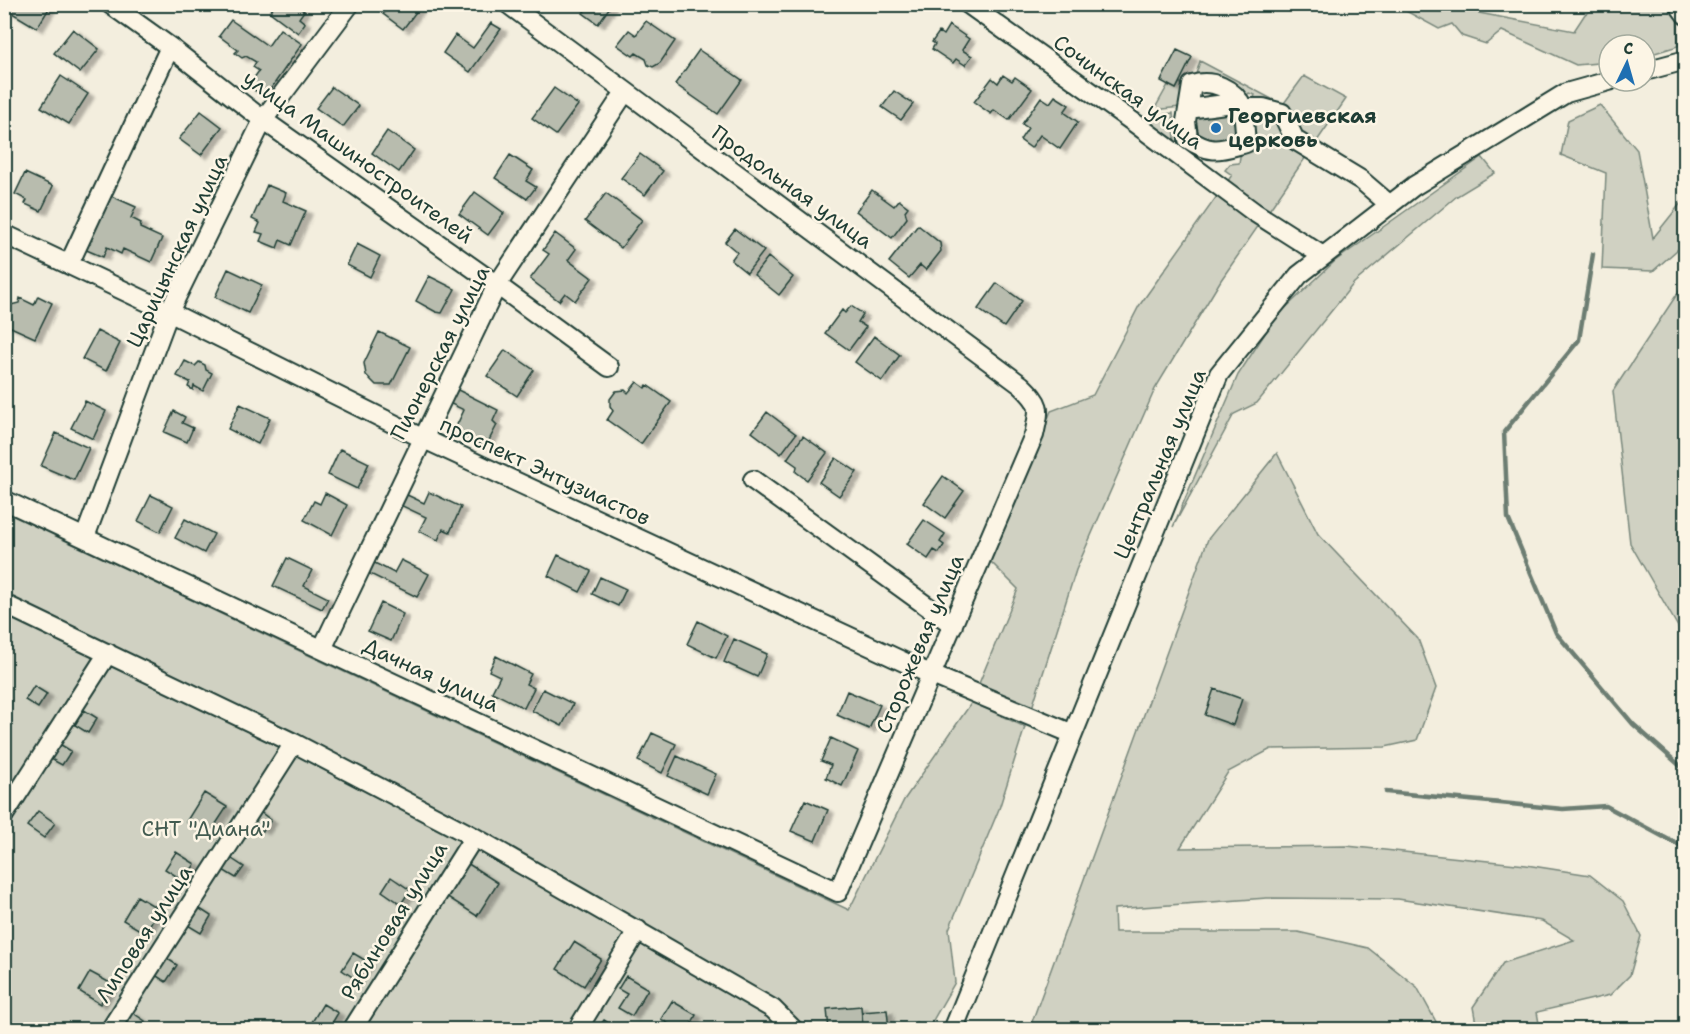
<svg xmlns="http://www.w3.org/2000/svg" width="1690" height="1034" viewBox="0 0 1690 1034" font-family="'Shantell Sans',sans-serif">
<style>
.green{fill:#d0d1c2;stroke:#78877b;stroke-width:1.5}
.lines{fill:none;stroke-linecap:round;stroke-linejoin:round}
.stream{stroke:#6c7d72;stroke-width:4.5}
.building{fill:#b8bcae;stroke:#1f3d34;stroke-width:1.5;filter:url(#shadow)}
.minor-casing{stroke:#1f3d34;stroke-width:22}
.minor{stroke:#fcf5e5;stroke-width:18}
.poi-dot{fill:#1f6fb2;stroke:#fcf5e5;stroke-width:2}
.labels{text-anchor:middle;stroke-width:5;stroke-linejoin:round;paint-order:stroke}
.street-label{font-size:21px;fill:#1f3d34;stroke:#fcf5e5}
.poi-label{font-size:21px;font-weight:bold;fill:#1f3d34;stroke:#fcf5e5;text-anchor:start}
.park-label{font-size:21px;fill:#425b50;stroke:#fcf5e5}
</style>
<defs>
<filter id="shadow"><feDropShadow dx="6" dy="3.5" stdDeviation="1.5" flood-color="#0004"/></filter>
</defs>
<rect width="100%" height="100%" fill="#f3eede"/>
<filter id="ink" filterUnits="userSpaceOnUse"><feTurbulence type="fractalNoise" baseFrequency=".0167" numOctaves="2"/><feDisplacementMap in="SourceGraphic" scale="12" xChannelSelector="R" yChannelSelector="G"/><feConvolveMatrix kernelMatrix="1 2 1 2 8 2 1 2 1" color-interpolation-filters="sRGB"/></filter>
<g filter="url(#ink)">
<path class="green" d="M1395,5H1470L1479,13L1574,31L1585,14L1600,5H1675L1677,6L1678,46L1645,56V45H1609V62L1576,65L1502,31L1486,44L1462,36L1452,24L1439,29Z
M1200,61L1281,104L1254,98L1255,95L1249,93L1247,95L1237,90L1239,87L1235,85L1196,74Z
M1304,76L1346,99L1221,280L1155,389L1076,570L1031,711L978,686L1018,589L990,561L1051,411L1093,395L1139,306L1232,175L1225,170L1230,164L1239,163L1247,113L1276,114Z
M1180,82L1185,92L1180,107L1154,110L1168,85L1176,89Z
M1600,105L1637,150L1653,238L1685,198V243L1653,271L1602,269L1606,173L1561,155L1568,120Z
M1173,113L1175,140L1144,121L1164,114Z
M1482,157L1495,173L1457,196L1354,283L1257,403L1234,414L1173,527L1238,375L1275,318L1335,261Z
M1685,282V639L1630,543L1613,391Z
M1277,453L1318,534L1418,639L1436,688L1417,740L1385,747L1271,749L1228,772L1180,848L1347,846L1526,865L1590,875L1623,901L1641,936L1630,975L1610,995L1537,1012L1540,1029H1477L1473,1007L1503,963L1574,940L1542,921L1398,899L1267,898L1114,909L1115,932H1298L1368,948L1417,987L1440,1029L1029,1030L1208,539Z
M5,512L849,910L904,800L972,702L1025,727L999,809L949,929L955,982L928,1029L916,1022L913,1030H5Z"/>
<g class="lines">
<path class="stream" d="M1593,254L1579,340L1504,432L1508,518L1556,633L1633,724L1686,771
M1386,792L1563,809L1606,806L1686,849"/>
</g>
<path class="building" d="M11,4H46L50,7L37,28L7,10Z
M275,4H300L298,7L304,11L299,18L305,23L298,33L270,12Z
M391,4H422L403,29L383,14Z
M580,4H612L598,24L583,13L586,9Z
M231,20L268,46L280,29L302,44L265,97L248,86L259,71L253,67L256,62L246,56L242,58L235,53L238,50L219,36Z
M646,21L675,41L660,63L653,67L648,65L646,59L636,53L633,56L617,45L629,30L636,35Z
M491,23L501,29L470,72L443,53L455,35L473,48Z
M949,25L969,39L962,50L972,56L965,65L956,59L953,63L932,49L935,44L932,42L939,32L943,35Z
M73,29L99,49L80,73L54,53Z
M699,50L742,80L718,114L675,84Z
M1177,50L1192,57L1176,89L1161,81Z
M1003,75L1012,81L1015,77L1032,89L1009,120L994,110L991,114L974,102L992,78L998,83Z
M61,76L88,94L69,124L41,107Z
M332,87L359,106L343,127L316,108Z
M554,88L578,105L556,135L532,118Z
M894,91L913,104L901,120L882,107Z
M1055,96L1069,105L1064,112L1078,122L1060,149L1040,135L1031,148L1020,140L1028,128L1022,124L1041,97L1050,103Z
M1232,109L1237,139L1201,146L1195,117Z
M201,111L222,127L201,155L179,139Z
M387,131L414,150L399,172L372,153Z
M640,154L663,171L645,195L621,178Z
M510,155L533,170L526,181L536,187L527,199L495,178Z
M25,173L53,186L41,211L25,204L27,200L15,194Z
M267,185L286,193L283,201L306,211L291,245L280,240L277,248L260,241L263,234L256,232L260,223L252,219Z
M872,190L894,206L899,200L908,207L905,211L907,218L892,238L856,211Z
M475,192L504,213L488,235L459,214Z
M606,193L642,220L621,248L585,221Z
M109,195L136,207L131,218L141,223L140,228L162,238L151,262L123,249L121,254L107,247L103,257L84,249Z
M918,225L940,243L941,251L926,270L920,265L909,278L889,262Z
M735,229L764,251L747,273L731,260L737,252L725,242Z
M555,233L576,249L568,260L592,278L575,301L565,293L559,301L530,279L549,254L543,250Z
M357,244L380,256L370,277L347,265Z
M768,257L793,277L779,295L754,275Z
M228,269L262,285L248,313L215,297Z
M429,276L455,289L442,313L436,312L416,301Z
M997,283L1022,301L1004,327L978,309Z
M38,296L52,303L35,338L4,324V311L7,306L19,303L20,298L34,305Z
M851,306L863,314L858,322L866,327L849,350L825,333L842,310L845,313Z
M97,331L120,343L106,371L82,359Z
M379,332L410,347L391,385H376L366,375L364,363Z
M874,336L900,355L882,381L855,362Z
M505,350L534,370L517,396L487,376Z
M185,361L195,366L199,362L205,365L206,370L212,373L203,391L194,386L193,390L188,387L190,382L177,376Z
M637,382L645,388L647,385L671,402L641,444L607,420L613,411L610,406V399L616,391L625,390L628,393Z
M454,388L498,410L493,421L497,425L486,446L454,431L464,410L447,402Z
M85,401L106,411L93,439L71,428Z
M240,404L270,418L258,444L228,429Z
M174,411L185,417L182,423L193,428L187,442L164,432Z
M767,412L796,434L781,454L752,432Z
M56,433L89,448L74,480L41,466Z
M803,436L827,453L807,480L796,472L797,466L787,459Z
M340,449L369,463L357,489L328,475Z
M836,458L857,472L839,496L819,482Z
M943,476L964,491L945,518L924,503Z
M429,492L461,507L450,532L443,529L438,540L419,531L426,517L398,504L403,493L424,503Z
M325,493L347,505L332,535L304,520L314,501L320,504Z
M151,495L173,506L160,532L138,521Z
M185,519L214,534L204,553L175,538Z
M924,520L945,534L940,542L944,545L939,553L934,550L928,559L907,544Z
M558,555L591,571L580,592L548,576Z
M287,558L312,570L304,586L328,598L322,609L273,586Z
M401,560L429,574L417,597L366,572L371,561L394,573Z
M600,577L626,589L618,606L592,594Z
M381,603L403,614L391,641L368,631Z
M698,621L727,636L716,658L687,644Z
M734,639L767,654L757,677L724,662Z
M496,656L531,674L526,684L534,688L524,708L492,692L500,676L489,671Z
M34,686L47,694L38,708L25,700Z
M543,689L573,704L562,726L532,711Z
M1214,689L1242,699L1233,725L1205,715Z
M847,691L880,705L869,729L837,715Z
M84,710L97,718L88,733L75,725Z
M652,733L676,744L662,773L638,761Z
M831,738L858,751L842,786L826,778L831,765L821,761Z
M58,743L71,751L62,765L49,758Z
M677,756L716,774L707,794L668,776Z
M204,793L227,807L208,836L186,822Z
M805,800L828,810L815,841L791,831Z
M256,809L271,820L263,831L248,821Z
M38,811L55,823L44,838L27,826Z
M176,852L195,864L184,881L165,869Z
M229,857L244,867L236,878L221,869Z
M467,863L498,883L477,916L446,896Z
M391,877L410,890L401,904L382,891Z
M137,896L159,909L145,933L123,920Z
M197,907L211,916L201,933L186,924Z
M574,942L601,959L584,986L557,969Z
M353,953L368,962L357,980L342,970Z
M163,956L177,965L166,982L152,973Z
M90,972L112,984L100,1004L79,991Z
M626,976L648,989L632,1016L618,1008L627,994L618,989Z
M672,1001L696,1015L688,1030H678L661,1019Z
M323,1004L338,1013L328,1030L312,1022Z
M861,1006L863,1030H829L827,1009Z
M887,1010L889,1030H863L862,1012Z
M130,1011L145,1021L139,1030H133L123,1023Z
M604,1020L618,1029L597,1030Z"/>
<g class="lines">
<defs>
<path id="minor" d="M110,4L170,47L263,120L497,285L609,367
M968,4L1136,124L1254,212L1323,256
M1678,4L1686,15
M1645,71L1686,60
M1243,108C1234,88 1212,79 1192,85L1186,121L1188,139C1212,155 1220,150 1246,143L1243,108H1263L1282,113L1295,140L1361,180L1390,205
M1188,109L1240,102
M4,234L169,312L422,438L932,675L1073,734
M69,264L170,47
M753,480L953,625
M4,500L838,892L1034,435C1040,408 1042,405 1021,385L508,4
M85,537L169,312L263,120L350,4
M4,604L294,743L474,837L773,1009L794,1030
M322,649L497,285L625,92
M4,815L108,653
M110,1030L294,743
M352,1030L474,837
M577,1030L638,930
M953,1030L1219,374L1299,275L1414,186L1566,93L1609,81"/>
</defs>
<use href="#minor" class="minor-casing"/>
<use href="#minor" class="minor"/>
</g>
</g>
<circle class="poi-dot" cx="1216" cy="128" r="6"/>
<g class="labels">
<g class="street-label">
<text transform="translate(1128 92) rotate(36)" y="7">Сочинская улица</text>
<text transform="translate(358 157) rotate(36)" y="7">улица Машиностроителей</text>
<text transform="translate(792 187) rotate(36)" y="7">Продольная улица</text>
<text transform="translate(177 251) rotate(-65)" y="7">Царицынская улица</text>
<text transform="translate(440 353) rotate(-63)" y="7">Пионерская улица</text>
<text transform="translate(1160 464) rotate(-67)" y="7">Центральная улица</text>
<text transform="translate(545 471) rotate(25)" y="7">проспект Энтузиастов</text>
<text transform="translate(920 644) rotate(-67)" y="7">Сторожевая улица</text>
<text transform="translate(431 675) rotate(25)" y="7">Дачная улица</text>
<text transform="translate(394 921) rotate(-58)" y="7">Рябиновая улица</text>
<text transform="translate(144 934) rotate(-57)" y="7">Липовая улица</text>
</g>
<g class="poi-label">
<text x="1228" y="123">Георгиевская<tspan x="1228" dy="24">церковь</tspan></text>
</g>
<g class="park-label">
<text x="206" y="836">СНТ "Диана"</text>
</g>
</g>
<rect width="1690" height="1034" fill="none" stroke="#fcf5e5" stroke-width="24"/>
<rect x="12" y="12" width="1666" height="1010" fill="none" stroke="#1f3d34" stroke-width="2" filter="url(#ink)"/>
<g transform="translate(1627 63) rotate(5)"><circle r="28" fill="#fcf5e5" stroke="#a4ab9e" stroke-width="1.5"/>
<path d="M0-4.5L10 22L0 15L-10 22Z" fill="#1f6fb2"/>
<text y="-9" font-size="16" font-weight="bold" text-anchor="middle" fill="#1f3d34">С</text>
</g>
</svg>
